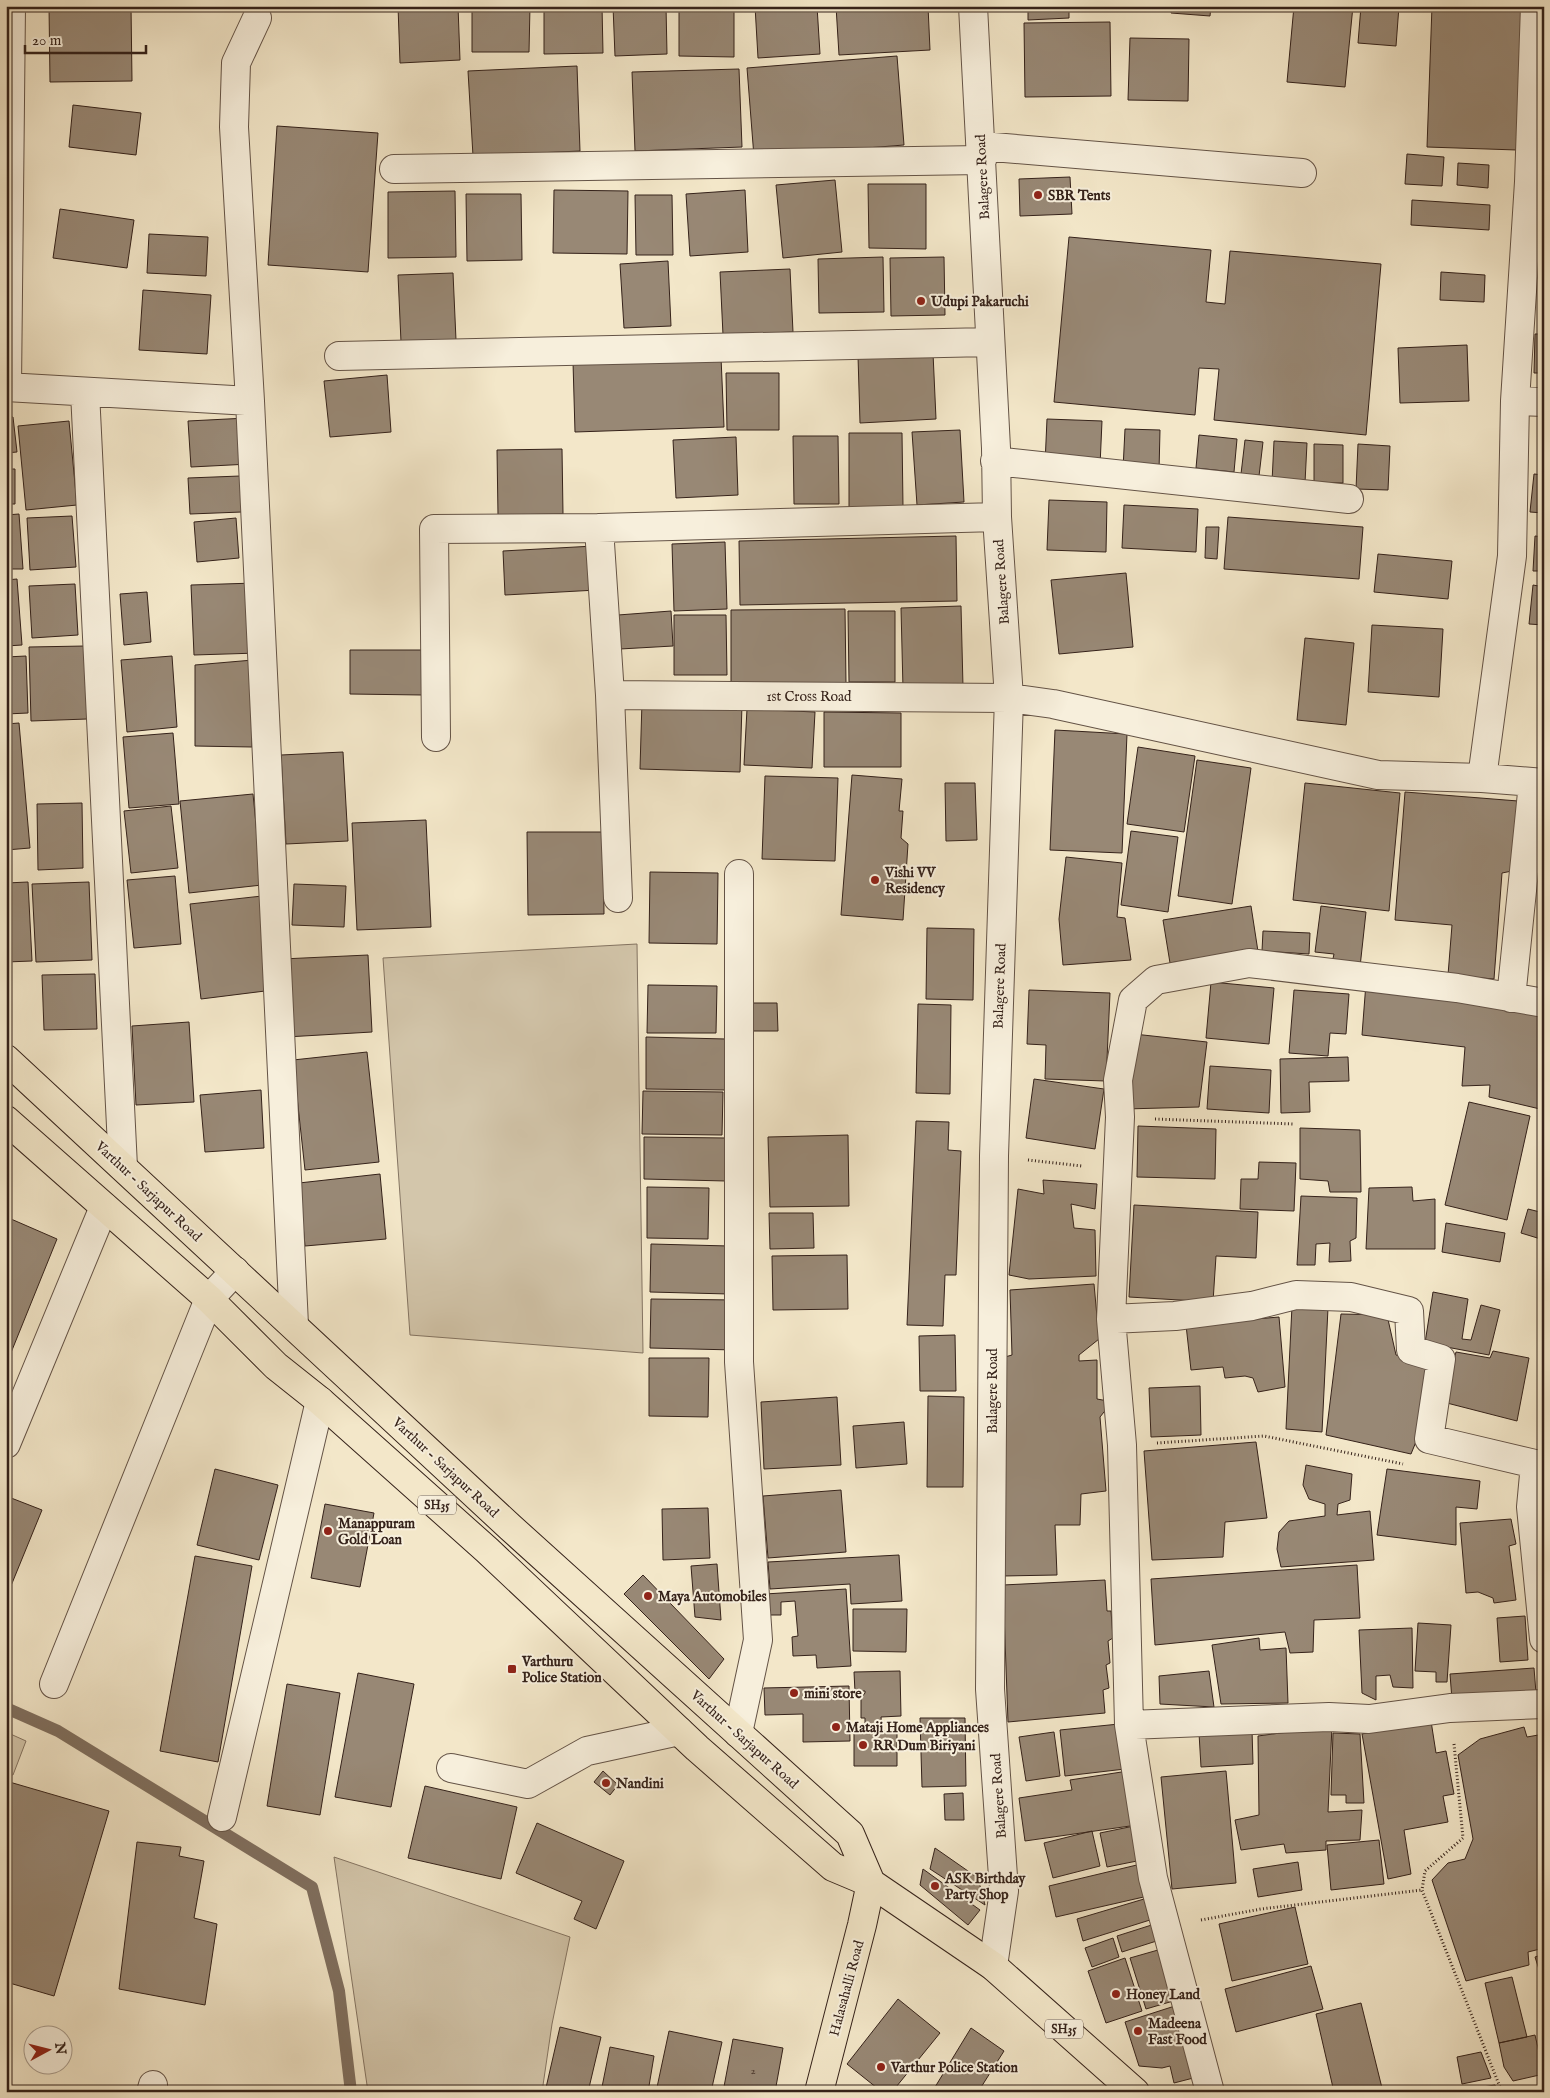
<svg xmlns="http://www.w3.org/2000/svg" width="1550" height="2098" viewBox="0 0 1550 2098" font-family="'IM FELL English',serif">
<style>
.green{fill:#d3c6ab;stroke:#847462}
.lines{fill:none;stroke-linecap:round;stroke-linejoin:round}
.stream{stroke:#807060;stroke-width:12}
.building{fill:#988875;stroke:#35221a}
.minor-casing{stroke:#645346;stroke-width:30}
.major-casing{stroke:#35221a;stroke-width:30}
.path{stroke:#35221a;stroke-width:3;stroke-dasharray:1 2.5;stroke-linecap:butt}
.minor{stroke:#f7efdc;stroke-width:28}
.major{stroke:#f3e7c9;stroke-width:28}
.poi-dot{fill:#8f2418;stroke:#f7efdc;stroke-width:2}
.labels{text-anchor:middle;stroke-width:4;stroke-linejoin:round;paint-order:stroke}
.number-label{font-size:11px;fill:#4e3c31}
.shield{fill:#f7efdc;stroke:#6f6054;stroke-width:1}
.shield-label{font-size:12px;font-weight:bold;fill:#35221a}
.street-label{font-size:14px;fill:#35221a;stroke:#f7efdc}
.poi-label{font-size:14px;font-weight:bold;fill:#35221a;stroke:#f7efdc;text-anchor:start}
</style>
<rect width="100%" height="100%" fill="#f3e7c9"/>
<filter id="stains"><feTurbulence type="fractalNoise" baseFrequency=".004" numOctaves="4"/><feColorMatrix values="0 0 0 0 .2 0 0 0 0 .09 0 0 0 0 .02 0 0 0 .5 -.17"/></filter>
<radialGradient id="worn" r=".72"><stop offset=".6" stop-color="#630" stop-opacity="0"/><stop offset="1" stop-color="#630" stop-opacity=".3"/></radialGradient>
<path class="green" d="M637,944L643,1353L410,1335L383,958Z
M6,1732L26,1741L13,1775L6,1774Z
M334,1857L570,1937L552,2024L542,2092H368Z"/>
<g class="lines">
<path class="stream" d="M6,1708L58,1731L312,1887L339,1991L351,2092"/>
</g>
<path class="building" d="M49,6H131L132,81L50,82Z
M398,6H458L460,60L400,63Z
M472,6H530L529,52H472Z
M544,6H602L603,53L544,54Z
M613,6H666L667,54L615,56Z
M679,6H734V57L679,56Z
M755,6H817L820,54L758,58Z
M836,6H928L930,50L839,55Z
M1028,6H1069V18L1028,20Z
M1172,6H1211L1210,16L1171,13Z
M1294,6H1353L1345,87L1287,82Z
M1361,6H1399L1396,46L1358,43Z
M1432,6H1522L1517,150L1427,147Z
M1110,22L1111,96L1025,97L1024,23Z
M1130,38L1189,39L1188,101L1128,100Z
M897,56L904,145L754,157L747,68Z
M577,66L580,151L473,156L468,71Z
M739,69L742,147L635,151L632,72Z
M73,105L141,113L136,155L69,147Z
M277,126L378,133L368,272L268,265Z
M1407,154L1444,157L1442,186L1405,184Z
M1458,163L1489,165L1488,188L1457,185Z
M1070,177L1072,214L1020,216L1019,179Z
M835,180L842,252L783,258L776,185Z
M868,184H926V249L869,248Z
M554,190L628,191L627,254L553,253Z
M745,190L748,252L690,256L686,194Z
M455,191L456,257L388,258V192Z
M466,194H521L522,260L467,261Z
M635,195H672L673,255H636Z
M1412,200L1490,205L1489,230L1411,225Z
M60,209L134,220L127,268L53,258Z
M1536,219H1544V278H1537Z
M149,234L208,237L206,276L147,273Z
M1069,237L1211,250L1206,302L1225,304L1230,251L1381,264L1366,435L1214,420L1219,369L1199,368L1195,415L1054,402Z
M883,257L884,312L819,313L818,259Z
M944,257L945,315L891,316L890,258Z
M668,261L671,326L624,328L620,264Z
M790,269L793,332L723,335L720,272Z
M1441,272L1485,275L1484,302L1440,300Z
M453,273L456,340L401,342L398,275Z
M143,290L211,295L207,354L139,350Z
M1535,334H1544V373H1534Z
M1467,345L1469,401L1400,403L1398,348Z
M933,353L936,419L860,423L858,356Z
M721,357L724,427L575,432L573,362Z
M726,373H779V430H727Z
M387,375L391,432L330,437L324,381Z
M1541,416H1544V462L1539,461Z
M13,417L17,452L6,453V418Z
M247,418L250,464L191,467L188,421Z
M1047,419L1102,421L1100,466L1045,464Z
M69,421L77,505L26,510L18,426Z
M1125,429L1160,430L1159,471L1123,469Z
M960,430L964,502L917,505L912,432Z
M849,433H902L903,507L849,508Z
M1199,435L1237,439L1234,472L1196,468Z
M793,436H838L839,504H794Z
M736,437L738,495L676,498L673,440Z
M1245,440L1263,442L1259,476L1241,474Z
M1274,441L1307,443L1305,483L1272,482Z
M1314,444L1343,445V483L1314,482Z
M1358,444L1390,446L1388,490L1356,489Z
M562,449L563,514L498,515L497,450Z
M6,469H15V504H6Z
M1534,474L1544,475V513L1530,512Z
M240,476L242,512L190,514L188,478Z
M1049,500L1107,502L1106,552L1047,550Z
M1124,505L1198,509L1196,552L1122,548Z
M19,514L23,569H6V515Z
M72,516L76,567L30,570L27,518Z
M1228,517L1363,527L1359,579L1224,569Z
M236,518L239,558L197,562L194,522Z
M1206,527H1219L1217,559L1205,558Z
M956,536L957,601L740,605L739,541Z
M1535,536L1544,537V571H1533Z
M725,542L727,609L674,611L672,544Z
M594,546L597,590L505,595L503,551Z
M1378,554L1452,561L1448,599L1374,592Z
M1126,573L1133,647L1059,654L1051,580Z
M17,579L22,645L6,646V580Z
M255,583L258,653L194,655L191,585Z
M75,584L78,635L32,638L29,586Z
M1533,585L1544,587V625L1529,624Z
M147,592L151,642L124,645L120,594Z
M961,606L963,687L903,689L901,608Z
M845,609L846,683H731V610Z
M671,611L673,646L620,649L618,615Z
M848,611H895V682H849Z
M674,615H726L727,675H674Z
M1372,625L1443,629L1439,697L1368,692Z
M1305,638L1354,643L1346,725L1297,720Z
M85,646L87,719L31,721L29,647Z
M350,650H422V695L350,694Z
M26,656L28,713L6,714V657Z
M172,656L177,727L127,732L121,660Z
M253,660L252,747L195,746V665Z
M642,701L742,704L740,772L640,769Z
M747,709L815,712L812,768L744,765Z
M824,712L901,713V767H824Z
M19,723L30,848L6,850V724Z
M1055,730L1127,734L1122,853L1050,850Z
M173,733L179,804L129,808L123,737Z
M1138,747L1195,756L1184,832L1127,824Z
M343,752L348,841L286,844L281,755Z
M1197,760L1251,768L1232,904L1178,896Z
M852,775L902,779L899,811H903L901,838L908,844L903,920L841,915Z
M765,776L838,778L835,861L762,859Z
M945,783H975L977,840L946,841Z
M1305,783L1400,793L1389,911L1293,900Z
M1405,792L1518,801L1512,871L1502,873L1494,979L1448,975L1452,925L1395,920Z
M253,794L262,885L189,893L180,801Z
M82,803L83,868L38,870L37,804Z
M171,806L178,868L131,873L124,811Z
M426,820L431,927L357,930L352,823Z
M1131,831L1178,837L1168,912L1121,905Z
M527,832H603L604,914L528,915Z
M1066,857L1122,863L1117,917L1125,918L1131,960L1063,965L1059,919Z
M650,872L718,873L717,944L649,943Z
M175,876L181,944L134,948L127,880Z
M28,882L32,961L6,962V883Z
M89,882L92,960L36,962L32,884Z
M294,884L346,886L344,927L292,925Z
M262,896L273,990L201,999L190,904Z
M1251,906L1259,958L1212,956L1170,963L1163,920Z
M1321,906L1366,912L1360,967L1332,963L1334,954L1315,952Z
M927,928L974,929L973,1000L926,999Z
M1263,931L1310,933L1309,954L1262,951Z
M368,955L372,1032L286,1037L282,959Z
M95,974L97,1029L44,1030L42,975Z
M1211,982L1274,988L1269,1044L1206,1038Z
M1366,983L1544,1007V1114L1540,1109L1489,1097L1490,1085L1462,1086L1465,1047L1362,1035Z
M648,985L717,986L716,1033H647Z
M1029,990L1110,993L1106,1081L1045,1079L1046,1045L1027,1044Z
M1294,990L1349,994L1346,1034L1330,1033L1328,1056L1289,1053Z
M750,1003H777L778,1031H751Z
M918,1004L951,1005L950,1094L916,1093Z
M189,1022L194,1102L136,1105L132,1026Z
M1134,1034L1207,1042L1199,1107L1125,1109Z
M646,1037L726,1039L725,1090L646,1089Z
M367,1052L379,1162L305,1170L293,1060Z
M1348,1057L1349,1081L1309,1082L1310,1112L1281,1113L1280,1059Z
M1210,1066L1271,1070L1269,1113L1207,1109Z
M1034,1079L1104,1089L1095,1149L1026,1138Z
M261,1090L264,1148L205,1152L200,1095Z
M643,1091L723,1092L722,1135L642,1134Z
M1469,1102L1530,1116L1507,1220L1445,1205Z
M916,1121L949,1122L948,1150L961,1151L956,1275H945L943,1326L907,1325Z
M1138,1126L1216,1129L1215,1179L1137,1177Z
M1300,1128L1360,1130L1361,1192H1330L1328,1181L1300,1179Z
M848,1135L849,1206L770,1207L768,1137Z
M644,1137L726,1138V1181L644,1179Z
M1259,1162L1296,1163L1294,1211L1240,1209L1241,1179H1258Z
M380,1174L386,1239L305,1246L299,1183Z
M1043,1180L1097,1184L1095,1209L1071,1204L1074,1228L1095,1230L1096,1276L1029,1279L1009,1275L1018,1189L1044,1194Z
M647,1187L709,1188L708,1239L647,1238Z
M1412,1187L1413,1201L1435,1199V1249H1366L1369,1188Z
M1301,1196L1357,1198L1356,1238L1350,1241L1351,1261L1329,1262L1330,1243L1316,1244L1315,1265H1297Z
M1134,1205L1258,1212L1256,1258L1216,1256L1213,1302L1129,1297Z
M1528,1209L1544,1213V1240L1521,1233Z
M769,1213H813L814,1248L770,1249Z
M11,1219L57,1239L6,1365V1232Z
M1446,1223L1505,1233L1500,1262L1442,1252Z
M651,1244L729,1246V1294L650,1292Z
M847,1255L848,1309L773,1310L772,1256Z
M1094,1284L1099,1339L1079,1355V1361L1097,1360V1399L1108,1401V1407L1100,1417L1106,1491L1081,1494L1080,1525H1055L1057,1575L1003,1576L998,1359L1012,1355L1010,1290Z
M1433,1292L1468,1299L1462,1339L1471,1340L1481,1305L1500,1310L1489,1355L1425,1343Z
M651,1299L736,1300L735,1350L650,1348Z
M1292,1306L1328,1308L1322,1432L1286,1429Z
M1341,1314L1387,1315L1396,1355L1431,1364L1422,1427L1411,1454L1326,1435Z
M1279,1317L1285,1387L1258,1392L1253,1378L1245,1376L1225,1378L1223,1367L1191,1370L1186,1325Z
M955,1335L956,1391H920L919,1336Z
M1493,1351L1529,1358L1517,1421L1443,1402L1456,1352L1490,1358Z
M649,1358H709L708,1417L649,1416Z
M1200,1386L1201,1435L1151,1437L1149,1388Z
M928,1396L964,1397L963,1487H927Z
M837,1397L841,1465L764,1469L761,1402Z
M904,1422L907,1464L856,1468L853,1426Z
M1256,1442L1267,1518L1225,1522L1223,1557L1152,1560L1144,1451Z
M1306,1465L1352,1474L1350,1500L1338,1504L1337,1515L1370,1511L1374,1560L1281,1567L1277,1549L1279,1532L1289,1521L1325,1516V1504L1309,1499L1303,1485Z
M215,1469L278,1485L259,1560L197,1545Z
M1387,1469L1480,1481L1477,1509L1456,1507V1545L1377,1535Z
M841,1490L846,1552L768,1558L763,1496Z
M6,1496L42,1510L6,1598Z
M325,1504L374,1513L360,1587L311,1578Z
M708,1508L710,1558L663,1560L662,1509Z
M1511,1519L1516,1544L1509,1546L1516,1600L1494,1603L1493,1598L1478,1592L1466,1593L1460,1523Z
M899,1555L902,1601L851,1604L850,1584L770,1589L768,1562Z
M195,1556L252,1566L218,1762L160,1751Z
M717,1564L721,1620L695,1617L691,1566Z
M1357,1565L1360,1618L1314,1620L1313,1652L1290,1653L1285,1632L1155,1645L1151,1579Z
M643,1575L724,1659L709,1679L624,1594Z
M1105,1580L1107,1611H1111L1113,1638L1108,1641L1110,1663L1106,1665L1109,1688L1103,1690L1105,1713L1008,1722L1003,1585Z
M846,1589L851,1666L817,1668L816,1655L793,1656L792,1637L798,1636L795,1601L781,1602V1615H767L765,1594Z
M853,1609H907L906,1652L853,1651Z
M1525,1616L1528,1660L1500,1662L1497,1618Z
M1418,1623L1451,1625L1447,1682H1436V1672L1415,1671Z
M1412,1628L1413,1688L1393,1687L1390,1675L1376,1676V1700L1362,1693L1359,1630Z
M1259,1638L1260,1650L1286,1648L1288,1703L1221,1704L1212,1645Z
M1534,1668L1536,1693L1452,1700L1450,1674Z
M900,1671L901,1716L881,1717L882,1731H897V1766H854V1731L865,1730V1718H861V1698L865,1693V1691H862L859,1695L855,1692L854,1672Z
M1209,1671L1214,1707L1160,1704L1159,1676Z
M358,1673L414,1684L391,1807L335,1797Z
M287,1684L340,1693L320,1815L267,1806Z
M849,1686L850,1741L803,1742V1714L765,1715L764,1688Z
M920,1718H965L966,1786L922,1787Z
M1431,1721L1436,1753L1446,1751L1454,1794L1443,1796L1448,1822L1404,1830L1411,1874L1388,1879L1362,1734Z
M1119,1724L1125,1769L1065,1776L1060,1730Z
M1332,1726L1328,1812L1362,1810L1360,1840L1326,1841V1850L1286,1853L1284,1844L1241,1850L1235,1820L1259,1815L1258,1736Z
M1524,1727L1527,1737L1544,1734V1948L1528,1952L1529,1965L1466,1981L1432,1880L1448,1863L1465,1859L1473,1839L1458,1755L1480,1739Z
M1252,1730L1253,1764L1201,1767L1199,1733Z
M1054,1732L1060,1776L1026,1781L1019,1737Z
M1333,1733L1360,1734L1364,1803H1346V1795H1331Z
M603,1771L618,1785L610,1795L594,1782Z
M1128,1771L1137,1825L1025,1841L1019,1798L1072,1790L1070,1780Z
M1226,1771L1236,1883L1172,1889L1161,1777Z
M6,1781L109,1811L54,1996L6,1982Z
M425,1786L517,1807L501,1879L408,1858Z
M963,1793L964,1820H945L944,1794Z
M537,1823L624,1861L596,1929L574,1919L582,1901L516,1873Z
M1134,1826L1142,1860L1107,1867L1100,1833Z
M1092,1831L1100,1866L1053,1878L1044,1843Z
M1379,1840L1384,1884L1331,1890L1327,1845Z
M137,1842L181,1847L179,1856L204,1861L194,1918L217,1924L205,2005L119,1989Z
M935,1848L978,1878L985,1905L930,1869Z
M1298,1862L1302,1890L1258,1897L1253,1869Z
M1141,1864L1148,1896L1056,1917L1049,1886Z
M923,1869L980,1910L968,1925L920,1885Z
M1144,1899L1150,1920L1083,1941L1077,1919Z
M1295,1907L1308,1964L1232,1981L1219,1924Z
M1161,1922L1166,1938L1122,1952L1117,1936Z
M1113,1938L1119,1957L1092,1967L1085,1948Z
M1165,1948L1180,1999L1146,2009L1130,1958Z
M1544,1954V1985L1535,1957Z
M1125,1958L1142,2011L1106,2023L1088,1971Z
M1311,1966L1323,2009L1236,2032L1225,1989Z
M1512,1977L1527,2037L1499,2043L1485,1983Z
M898,1999L940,2033L892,2092H882L847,2064Z
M1361,2003L1383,2092H1334L1316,2014Z
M1181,2004L1201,2076L1174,2083L1170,2066L1162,2068L1139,2066L1125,2022Z
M560,2027L601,2037L588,2092H545Z
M971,2028L1004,2051L978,2092H932Z
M669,2031L722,2042L711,2092H656Z
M1535,2035L1544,2074L1513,2081L1504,2067L1499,2043Z
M733,2039L783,2048L775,2092H723Z
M610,2047L654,2056L648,2092H601Z
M1481,2052L1491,2078L1462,2084L1457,2057Z
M1495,2085L1497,2092H1464V2090Z"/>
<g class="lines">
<defs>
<path id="minor" d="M973,6L996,448L997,517L1009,698L994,1156L990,1689L1004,1891L993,1966
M257,18L236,63L234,127L250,401L294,1325
M981,146L1302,173
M394,169L982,160
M339,356L989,342
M6,387L250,401
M7,387L11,6
M85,392L123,1167
M1515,401L1544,402
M995,461L1349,499
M599,528L610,695L618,898
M610,695L1009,698L1053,704L1378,775L1482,778L1544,783
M436,737L434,529L599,528L997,517
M1482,778L1512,556L1515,401L1529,182L1535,6
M1511,998L1533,783
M1111,1319L1175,1316L1252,1306L1296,1295L1351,1297L1409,1311L1411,1350L1441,1359L1429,1439L1535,1464
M6,1444L104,1207
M1544,1465L1535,1464L1531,1507L1544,1639
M54,1684L209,1299L235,1271
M1129,1725L1329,1717L1369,1719L1450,1708L1544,1704
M738,1733L758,1640L739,1362V874
M451,1768L528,1784L587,1751L679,1731
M222,1817L320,1401
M151,2092L153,2085
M1210,2092L1153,1878L1129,1725L1122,1445L1111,1319L1120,1117L1118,1080L1133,1000L1156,980L1249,963L1457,988L1544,1003"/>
<path id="major" d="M6,1059L510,1527L850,1834L871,1883
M6,1120L209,1299L276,1366L320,1401L487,1550L697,1748L833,1867L871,1883L993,1966L1135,2092
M819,2092L862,1925L871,1883"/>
</defs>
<use href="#minor" class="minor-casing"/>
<use href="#major" class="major-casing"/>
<path class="path" d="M1155,1119L1294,1124
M1028,1160L1082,1166
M1157,1443L1264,1436L1403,1464
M1454,1744L1463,1838L1425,1871L1422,1890L1502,2092
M1201,1920L1261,1909L1422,1890"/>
<use href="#minor" class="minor"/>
<use href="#major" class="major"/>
</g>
<g class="poi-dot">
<circle cx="1038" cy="195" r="5"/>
<circle cx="921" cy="301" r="5"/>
<circle cx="875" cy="880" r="5"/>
<circle cx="328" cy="1531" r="5"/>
<circle cx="648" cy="1596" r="5"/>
<rect x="507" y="1664" width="10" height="10" rx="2.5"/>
<circle cx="794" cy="1693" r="5"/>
<circle cx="836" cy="1727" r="5"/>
<circle cx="863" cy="1745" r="5"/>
<circle cx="606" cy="1783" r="5"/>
<circle cx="935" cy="1886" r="5"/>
<circle cx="1116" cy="1994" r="5"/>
<circle cx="1138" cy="2031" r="5"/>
<circle cx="881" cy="2067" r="5"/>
</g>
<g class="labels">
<g class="number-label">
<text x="753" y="2074">2</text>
</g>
<g class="shield">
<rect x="418" y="1495.5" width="38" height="19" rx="4"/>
<rect x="1045" y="2019.5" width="38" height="19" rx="4"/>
</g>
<g class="shield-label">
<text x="437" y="1509">SH35</text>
<text x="1064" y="2033">SH35</text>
</g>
<g class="street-label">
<text transform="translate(982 177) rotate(-93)" y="5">Balagere Road</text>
<text transform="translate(1001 582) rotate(-94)" y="5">Balagere Road</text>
<text x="809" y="701">1st Cross Road</text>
<text transform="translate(999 986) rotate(-88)" y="5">Balagere Road</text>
<text transform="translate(149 1191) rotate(43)" y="5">Varthur - Sarjapur Road</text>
<text transform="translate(992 1391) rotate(-90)" y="5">Balagere Road</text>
<text transform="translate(446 1467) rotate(43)" y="5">Varthur - Sarjapur Road</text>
<text transform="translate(745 1739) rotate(42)" y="5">Varthur - Sarjapur Road</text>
<text transform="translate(998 1796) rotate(-94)" y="5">Balagere Road</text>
<text transform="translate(846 1988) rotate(-75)" y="5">Halasahalli Road</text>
</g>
<g class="poi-label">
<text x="1048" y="200">SBR Tents</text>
<text x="931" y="306">Udupi Pakaruchi</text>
<text x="885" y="877">Vishi VV<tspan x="885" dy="16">Residency</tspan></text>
<text x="338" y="1528">Manappuram<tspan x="338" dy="16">Gold Loan</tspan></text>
<text x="658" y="1601">Maya Automobiles</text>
<text x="522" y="1666">Varthuru<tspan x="522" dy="16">Police Station</tspan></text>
<text x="804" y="1698">mini store</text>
<text x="846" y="1732">Mataji Home Appliances</text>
<text x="873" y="1750">RR Dum Biriyani</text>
<text x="616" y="1788">Nandini</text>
<text x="945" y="1883">ASK Birthday<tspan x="945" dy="16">Party Shop</tspan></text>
<text x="1126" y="1999">Honey Land</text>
<text x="1148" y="2028">Madeena<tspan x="1148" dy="16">Fast Food</tspan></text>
<text x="891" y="2072">Varthur Police Station</text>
</g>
</g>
<rect width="1550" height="2098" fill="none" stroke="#f3e7c9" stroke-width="25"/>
<rect x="8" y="8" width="1535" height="2083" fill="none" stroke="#35221a" stroke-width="2.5"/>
<rect x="12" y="12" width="1525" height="2073" fill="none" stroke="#35221a"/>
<g transform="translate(48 2050) rotate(83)"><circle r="24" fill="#f7efdc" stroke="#a99d8e"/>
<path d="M0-4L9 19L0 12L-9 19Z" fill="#8f2418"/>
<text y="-8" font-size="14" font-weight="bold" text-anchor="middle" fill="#35221a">N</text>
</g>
<path d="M25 45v8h121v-8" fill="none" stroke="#35221a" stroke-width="2.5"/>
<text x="32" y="45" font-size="15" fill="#35221a" stroke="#f7efdc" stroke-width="4" paint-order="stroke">20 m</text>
<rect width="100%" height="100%" filter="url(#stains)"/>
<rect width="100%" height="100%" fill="url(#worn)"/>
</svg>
